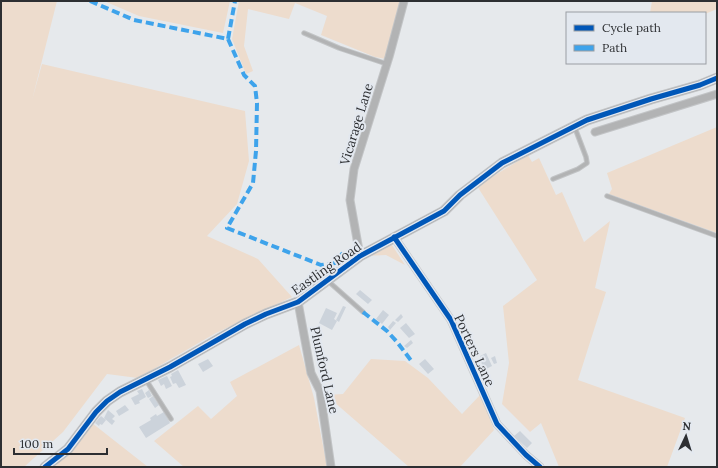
<svg xmlns="http://www.w3.org/2000/svg" width="718" height="468" viewBox="0 0 718 468" font-family="Lora,serif">
<style>
.green{fill:#eddccd}
.building{fill:#ccd3db}
.lines{fill:none;stroke-linecap:round;stroke-linejoin:round}
.lane-casing{stroke:#c2c4c6;stroke-width:5.5}
.street-casing{stroke:#c2c4c6;stroke-width:9}
.secondary-casing{stroke:#c2c4c6;stroke-width:11}
.lane{stroke:#b2b3b4;stroke-width:3.5}
.street{stroke:#b2b3b4;stroke-width:7}
.secondary{stroke:#a7a8aa;stroke-width:9}
.quiet{stroke:#3ea3eb;stroke-width:4;stroke-dasharray:8 4;stroke-linecap:butt}
.cycleway-casing{stroke:#e3e8ef;stroke-width:8}
.cycleway{stroke:#0057b8;stroke-width:5}
.labels{text-anchor:middle;stroke-width:4;stroke-linejoin:round;paint-order:stroke}
.street-label{font-size:13px;fill:#2d2f32;stroke:#e3e8ef}
</style>
<rect width="100%" height="100%" fill="#e6e9ec"/>
<path class="green" d="M1,1H57L32,100L42,64L245,111L249,161L237,204L207,236L258,259L292,297L216,333L138,378L107,374L63,432L24,467H1Z
M104,1H230L223,33L139,16Z
M239,1H401L386,59L375,57L321,35L327,16L295,3L289,19L248,9L244,46L253,71L246,74L232,39Z
M652,1H717V9L705,14V13H650Z
M717,127V233L609,194L612,189L607,173Z
M528,155L532,162L539,158L556,195L562,192L584,242L610,221L595,288L606,292L578,380L685,418L667,467H559L541,423L530,432L502,404L509,363L503,306L537,280L477,186Z
M390,242L405,265L386,255L364,256Z
M299,345L314,398L327,467H184L154,441L198,406L211,419L237,396L230,382Z
M371,359L405,361L428,378L462,414L481,394L494,430L460,467H409L326,395L343,394Z
M92,423L148,467H55Z"/>
<path class="building" d="M360,290L372,300L368,304L356,294Z
M343,306L346,307L339,322L336,320Z
M326,308L337,313L334,319L337,321L332,330L319,323Z
M383,310L389,315L382,324L376,319Z
M401,314L403,317L398,322L395,320Z
M393,321L396,323L390,330L388,327Z
M406,323L415,334L409,338L400,328Z
M411,340L413,343L407,348L404,346Z
M486,353L492,366L484,370L481,362L483,361L480,356Z
M495,356L497,363L494,364L491,358Z
M208,359L213,366L203,372L198,364Z
M425,359L434,369L428,374L419,364Z
M178,370L186,385L179,388L176,383L173,384L170,377L172,376L171,374Z
M167,376L172,386L166,389L164,384L161,386L158,380Z
M142,389L146,397L139,401L140,403L135,405L131,398L139,394L137,391Z
M149,390L152,396L148,398L145,393Z
M153,396L159,405L155,408L149,399Z
M125,405L129,410L119,416L116,411Z
M108,410L115,416L112,419L115,421L112,425L104,418Z
M164,412L170,423L146,438L139,427L151,420L150,418L156,414L157,416Z
M101,416L106,420L102,425L100,424L99,426L95,423Z
M520,431L532,443L527,448L514,436Z"/>
<g class="lines">
<defs>
<path id="lane" d="M304,33L339,48L387,64
M553,179L578,169L587,163L586,157L575,128
M607,196L717,236
M328,281L363,312
M146,380L171,419"/>
<path id="street" d="M595,132L717,94
M394,237L451,320L497,424L526,455L540,467
M360,256L350,200L354,169L389,57L404,1
M298,302L311,373L320,391L331,467"/>
<path id="secondary" d="M45,467L68,449L96,412L107,401L120,392L170,367L245,324L266,314L298,302L360,256L444,211L460,195L502,163L587,120L651,99L700,85L717,78"/>
</defs>
<use href="#lane" class="lane-casing"/>
<use href="#street" class="street-casing"/>
<use href="#secondary" class="secondary-casing"/>
<use href="#lane" class="lane"/>
<use href="#street" class="street"/>
<use href="#secondary" class="secondary"/>
<path class="quiet" d="M90,1L134,20L228,39L235,1
M228,39L244,75L255,86L257,103L256,151L253,183L227,228L321,265L335,263L342,254L345,252L350,253L355,259
M363,312L387,331L397,342L413,363"/>
<defs>
<path id="cycleway" d="M394,237L451,320L497,424L526,455L540,467
M45,467L68,449L96,412L107,401L120,392L170,367L245,324L266,314L298,302L360,256L444,211L460,195L502,163L587,120L651,99L700,85L717,78"/>
</defs>
<use href="#cycleway" class="cycleway-casing"/>
<use href="#cycleway" class="cycleway"/>
</g>
<g class="labels">
<g class="street-label">
<text transform="translate(356 124) rotate(-73)" y="5">Vicarage Lane</text>
<text transform="translate(326 268) rotate(-35)" y="5">Eastling Road</text>
<text transform="translate(475 350) rotate(65)" y="5">Porters Lane</text>
<text transform="translate(325 370) rotate(77)" y="5">Plumford Lane</text>
</g>
</g>
<rect width="718" height="468" fill="none" stroke="#2d2f32" stroke-width="4"/>
<rect x="566" y="12" width="140" height="52" fill="#e3e8ef" stroke="#9a9ea3"/>
<rect x="574" y="25" width="20" height="6" fill="#0057b8" stroke="#9a9ea3"/>
<text x="602" y="32" font-size="12" fill="#2d2f32">Cycle path</text>
<rect x="574" y="45" width="20" height="6" fill="#3ea3eb" stroke="#9a9ea3"/>
<text x="602" y="52" font-size="12" fill="#2d2f32">Path</text>
<g transform="translate(686 436) rotate(4)" stroke="#e3e8ef" stroke-width="3" paint-order="stroke">
<path d="M0-3L7 15L0 10L-7 15Z" fill="#2d2f32"/>
<text y="-6" font-size="11" font-weight="bold" text-anchor="middle" fill="#2d2f32">N</text>
</g>
<path d="M14 448v6h93v-6" fill="none" stroke="#2d2f32" stroke-width="2"/>
<text x="20" y="448" font-size="12" fill="#2d2f32" stroke="#e3e8ef" stroke-width="3" paint-order="stroke">100 m</text>
</svg>
